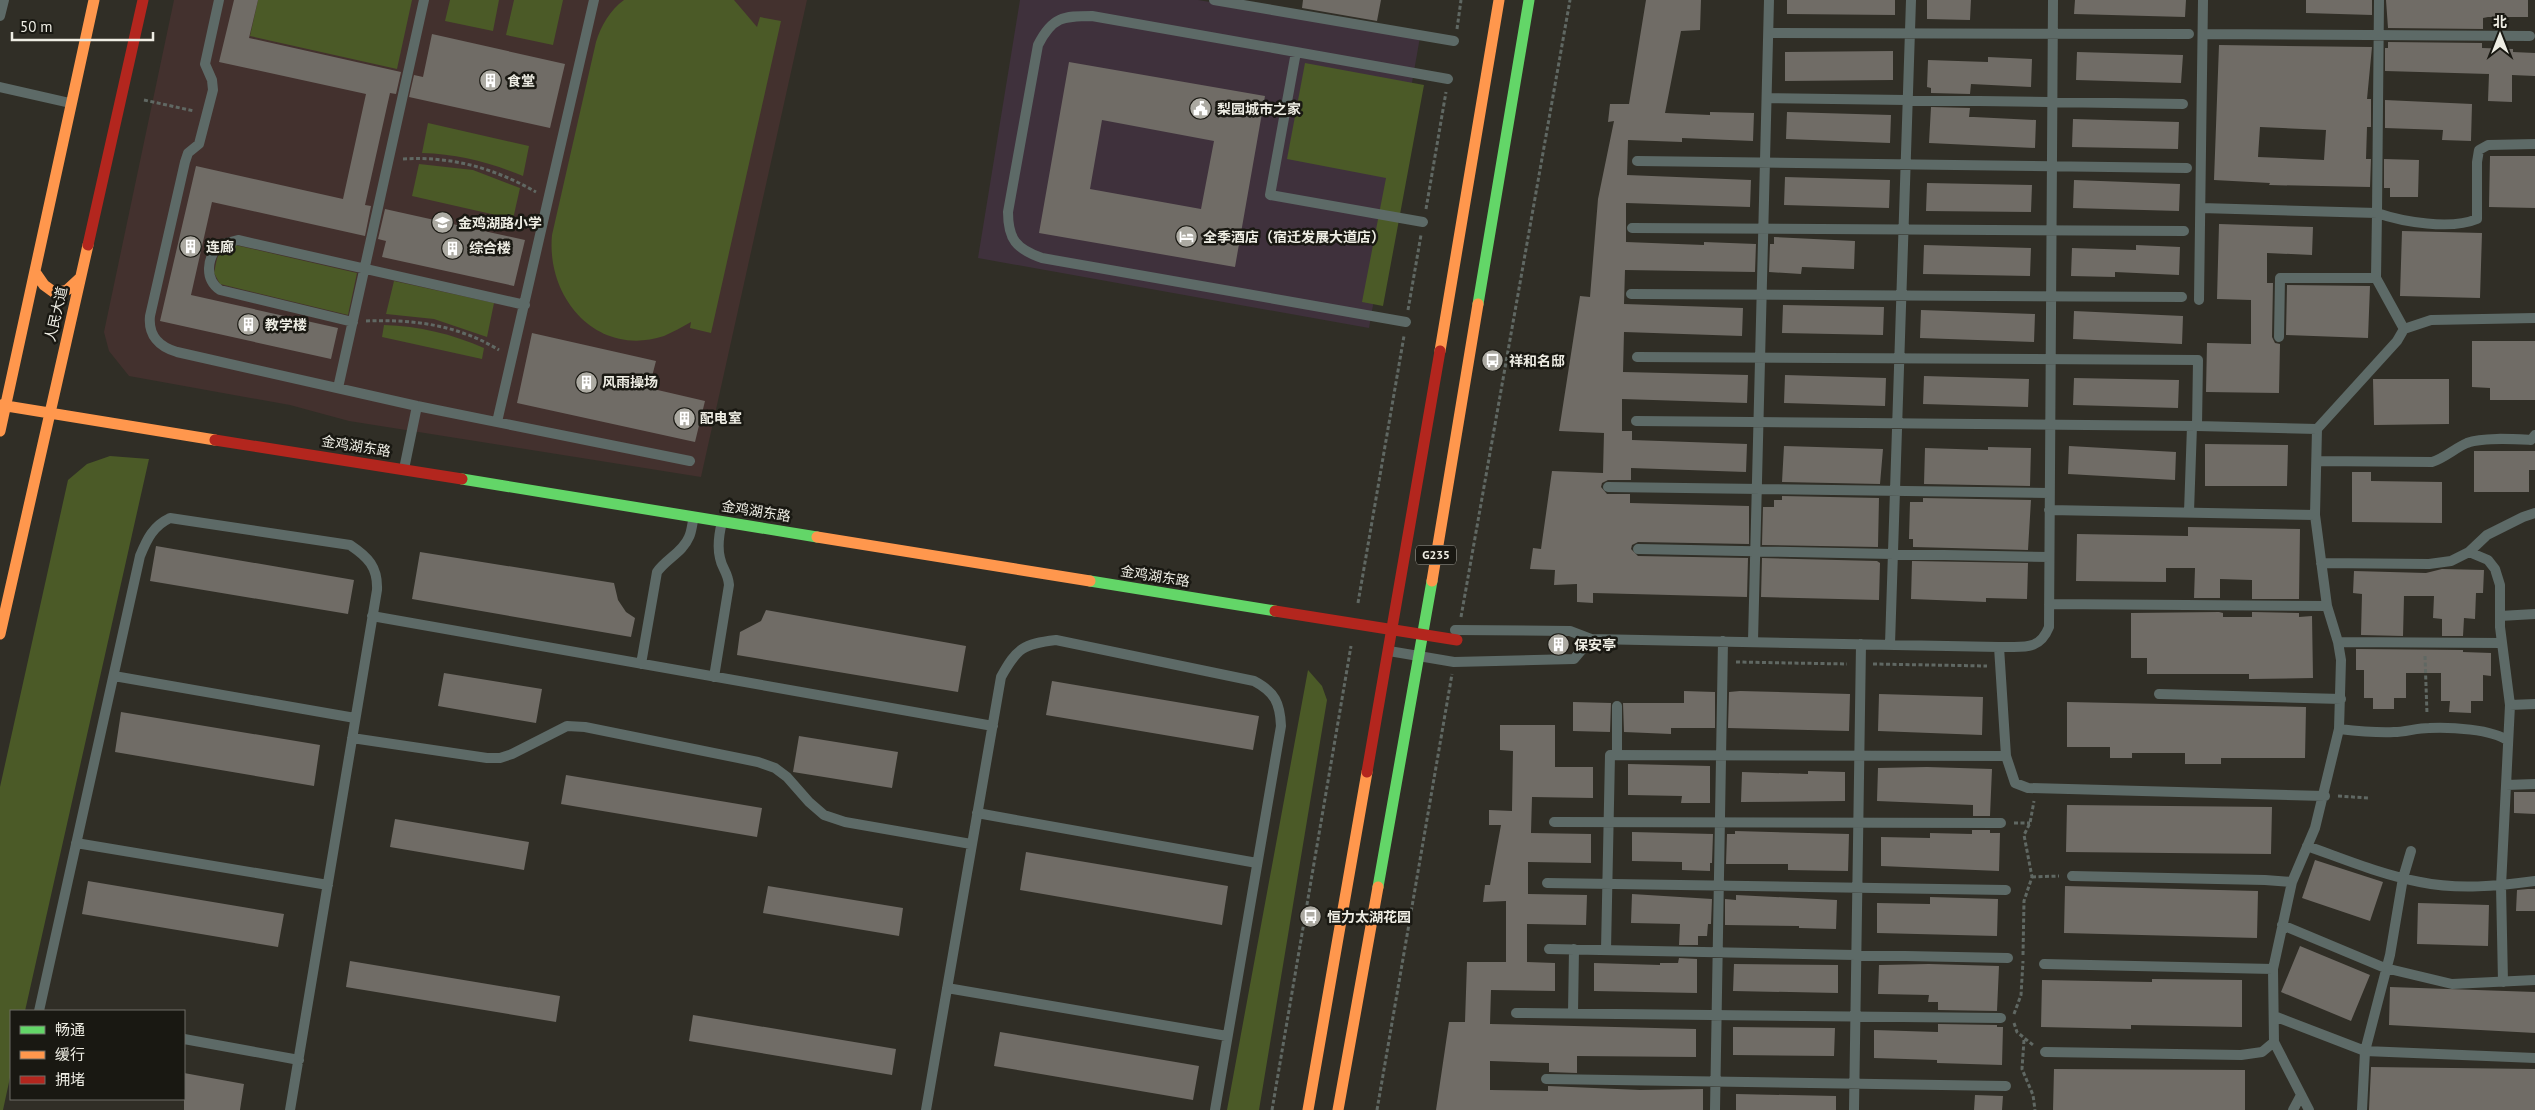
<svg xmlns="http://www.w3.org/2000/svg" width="2535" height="1110" viewBox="0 0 2535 1110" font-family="'PT Sans','Noto Sans SC',sans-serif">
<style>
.commercial{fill:#3f313c}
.education{fill:#43312e}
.green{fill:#4b5a27}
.building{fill:#706c66;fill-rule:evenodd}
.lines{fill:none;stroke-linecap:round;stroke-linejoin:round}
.path{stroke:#606863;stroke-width:3;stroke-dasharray:4 2.5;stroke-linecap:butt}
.lane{stroke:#5d6a67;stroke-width:10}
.fast{stroke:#63d668;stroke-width:11}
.slow{stroke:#ff974d;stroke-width:11}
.jam{stroke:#b3261e;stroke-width:11}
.labels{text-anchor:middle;stroke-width:5;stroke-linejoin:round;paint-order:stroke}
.shield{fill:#191812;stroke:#aeada5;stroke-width:1}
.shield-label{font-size:12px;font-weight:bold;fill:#eeede4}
.poi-label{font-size:14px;font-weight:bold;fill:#eeede4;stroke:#191812;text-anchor:start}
.street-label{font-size:14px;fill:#eeede4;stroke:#191812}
</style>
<rect width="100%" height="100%" fill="#302e26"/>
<path class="commercial" d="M1020,0H1198L1420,37L1369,328L978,258Z"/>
<path class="education" d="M174,0H807L701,477L349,421L290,405L129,376L109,351L104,332Z"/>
<path class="green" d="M258,0H412L397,69L250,36Z
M450,0H499L493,31L445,21Z
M514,0H563L553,45L506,35Z
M624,0H734L757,27L760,17L781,21L711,333L690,328L691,322C682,327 673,332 664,336C597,358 546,298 552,235L596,42C601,26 610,10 624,0Z
M1305,63L1424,85L1383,306L1362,302L1386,178L1287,159Z
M428,123L529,146L523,176C489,162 458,154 422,153Z
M419,164L473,170L520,188L513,219L412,196Z
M235,245L357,273L348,315L220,284L214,273C218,255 216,251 235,245Z
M394,281L494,303L487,337L434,319L386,314Z
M384,325C419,326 452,334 484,348L482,359L382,337Z
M110,456L149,459L25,1011H11V1073L3,1110H0V787L68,480L87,464Z
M1308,670L1322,686L1327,700L1259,1110H1227Z"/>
<path class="building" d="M234,0H258L249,38L401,72L396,94L390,93L365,205L371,206L365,236L212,202L191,295L338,328L331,359L160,321L196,166L343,199L366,94L219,62Z
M1303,0H1381L1377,21L1302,8Z
M1646,0H1701L1700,30L1681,31L1665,113L1710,115V112L1754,113L1753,141L1682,138V142L1628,140L1627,175L1751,180L1750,207L1626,203V242L1704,245V242L1756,244L1755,272L1625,270L1624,304L1743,308L1742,336L1624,332L1623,372L1748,375L1747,403L1622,399V431H1632V440L1747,444L1746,472L1631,468V480H1608L1602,483L1601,487L1607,494H1630V503L1749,506V544L1638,542L1632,545L1631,549L1638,556L1748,558L1747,597L1593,593V603L1577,602V584L1554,585L1555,570L1530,569L1533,548L1541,549L1552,471L1603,473L1604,433L1559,431L1580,296L1590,297L1598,199L1614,121L1608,122L1610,104H1629Z
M1787,0H1895V15L1787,14Z
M1927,0H1971L1970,20L1927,19Z
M2075,0H2186L2185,17L2074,14Z
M2306,0H2372V15L2306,13Z
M2386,0H2528V17H2488L2483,18V29L2388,28Z
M432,34L565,64L550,128L409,97L414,75L423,77Z
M2388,42L2482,43V48L2513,49V52L2535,53V76L2512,75V102L2488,101L2489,74L2385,71V48H2388Z
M2219,45L2372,47L2367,99H2371V127H2367L2366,159H2371L2370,187L2269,185L2270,183L2214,180ZM2260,127L2326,130L2324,160L2258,157Z
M1893,51V80L1785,81V52Z
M2077,52L2183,55L2181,83L2076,80Z
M1988,57L2032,59L2031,87L1971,84L1970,94L1931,93V88L1927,87L1928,60L1988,62Z
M1069,62L1265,96L1235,267L1039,233ZM1102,120L1214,141L1201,209L1090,189Z
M2385,100L2472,104L2471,141L2442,140L2443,130L2385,128Z
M1931,107L1970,108L1969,117H1974L2036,120L2035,148L1929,143Z
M1787,112L1891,115L1890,143L1786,139Z
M2073,119L2179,122L2178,149L2072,147Z
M2490,156H2535V208L2489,207Z
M2384,159L2419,160L2418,197H2390V188H2384Z
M1785,177L1890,180L1889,208L1784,205Z
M2074,180L2180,184L2179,211L2073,208Z
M1927,183L2032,185L2031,212L1926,211Z
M385,209L525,240L514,286L382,257L386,241L378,239Z
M2219,224L2313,227L2312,255L2267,253V283H2273L2272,337L2275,343L2280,344L2279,393L2206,392L2207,343L2251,344V300L2217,299Z
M2402,231L2482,233L2480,298L2400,296Z
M1774,237L1855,241L1854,269L1802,267L1801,274L1769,272L1770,244H1774Z
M1924,245L2031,248L2030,276L1923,274Z
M2136,245L2180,247L2179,275L2115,272V277L2071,276L2072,248L2136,250Z
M2287,285L2370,286L2368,338L2286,335Z
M1783,305L1884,307L1883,335L1782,333Z
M1921,310L2035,314L2034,342L1920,338Z
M2074,311L2183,316L2182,344L2073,339Z
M532,333L656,361L649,388L705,401L695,442L517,403Z
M2472,341H2535V400H2490V388L2472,387Z
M1785,375L1886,378L1885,406L1784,403Z
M1924,376L2029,379L2028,407L1923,404Z
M2074,378L2179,380L2178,408L2073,405Z
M2373,379H2449V424L2374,425Z
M2205,444L2288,445L2287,486H2205Z
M1784,446L1883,449L1880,484L1782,482Z
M2069,446L2176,452L2175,480L2068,474Z
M1988,447L2031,448L2030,486L1924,484L1925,448L1988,450Z
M2474,451H2535V470H2529V492H2474Z
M2352,472H2371V481L2442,482V523L2352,522Z
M1782,496L1879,498L1878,547L1762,545L1763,507H1774V500H1782Z
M1923,498L2031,500L2028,550L1913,547V539H1909L1910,502H1923Z
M2188,527L2300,529L2299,599H2252V580L2220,579V598H2194L2195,568H2166V582L2076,581L2077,534L2188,536Z
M156,546L354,580L348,614L150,581Z
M420,552L614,583L618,600L626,612L635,618L631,637L412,599Z
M1762,558L1877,561L1880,563L1879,600L1761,597Z
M1912,561L2028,563L2027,599L1986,598V602L1911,599Z
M2442,569L2484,570L2483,593H2476L2475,619L2464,618L2463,636H2442V619L2433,618L2434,596H2404L2403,636L2361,635L2362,594L2353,593L2354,571L2426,573Z
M766,610L966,646L958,692L737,655L740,632L761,621Z
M2219,612L2223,613V617H2252V612L2299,613V617L2312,616L2313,678L2249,679V674H2147V658H2131V613Z
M2356,649L2463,650V652L2491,653V676L2483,675V701H2471V713L2449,712L2450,701H2441V673H2406V698H2394V709H2373V698H2364V670H2356Z
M444,673L542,689L536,723L438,706Z
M1052,681L1259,716L1253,750L1046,715Z
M1684,691L1715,692V728H1671V734L1624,732L1623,703H1684Z
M1740,691L1850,694L1849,731L1728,728L1729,692Z
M1879,694L1983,697L1982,735L1878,731Z
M1573,702L1611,703L1610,732L1573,731Z
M2067,702L2306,707L2305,758H2221V764H2185V753H2132V758H2110V747H2067Z
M121,712L320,745L314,786L115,752Z
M1500,725H1555V767H1593V798L1532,797L1531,833L1591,834V863L1528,862V894L1587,895L1586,925L1527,924V962L1555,963V991L1491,990L1490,1024L1696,1029V1057L1577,1056V1073L1549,1072V1063L1490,1061V1090L1548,1091V1086L1640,1090L1703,1089V1110H1436L1449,1022H1465L1467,962H1506V901L1483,902L1485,885H1490L1501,825H1489V810L1512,811L1513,751L1500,750Z
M799,736L898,752L892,788L793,772Z
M1628,764L1710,766V803H1681L1682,796L1628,795Z
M1927,767L1992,769L1990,816H1973V805L1877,801L1878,768Z
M1808,771L1845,772V801L1741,802L1742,772L1808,774Z
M566,775L762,808L757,837L561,804Z
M2514,792H2535V814L2514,813Z
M2067,805L2272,807L2271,854L2066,852Z
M395,819L529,842L524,870L390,847Z
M1972,830H1990V833H2000L1999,871L1881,866V837L1930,838V833L1972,834Z
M1735,831L1849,834L1848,871L1788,870V864H1726L1727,834H1735Z
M1632,832L1713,834L1712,863H1710V871L1682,870V862L1632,861Z
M1026,852L1228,886L1222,925L1020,890Z
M2315,860L2383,882L2370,921L2302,898Z
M88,881L284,914L278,947L82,914Z
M768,886L903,908L899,936L763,913Z
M2065,886L2258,891L2257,938L2064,933Z
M2528,889H2535V911H2516L2517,890Z
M1632,894L1712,899L1711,924H1708L1707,936H1698V945H1679L1680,924L1631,923Z
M1736,895L1837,900L1836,929L1799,928V926L1725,925V899L1736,900Z
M1930,897L1998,899L1997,936L1877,933V903L1930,904Z
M2418,903L2489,905L2488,946L2417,944Z
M2300,946L2370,975L2351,1021L2281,992Z
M1679,958L1697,959V993L1594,991V963L1660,965V963H1678Z
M350,961L560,996L556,1022L346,987Z
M1734,964L1838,965V993L1733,991Z
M1929,964L1999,966L1997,1011L1938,1010V1002H1928L1929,995L1878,994L1879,965Z
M2152,979L2242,980V1027L2131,1025V1029L2041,1027L2042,980L2152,982Z
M2390,987L2535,992V1033L2389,1025Z
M693,1015L896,1049L892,1075L689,1041Z
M1938,1024L1997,1025V1027H2003L2002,1065L1937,1063V1060L1874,1058V1030L1938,1032Z
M1733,1027L1835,1028L1834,1056L1733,1055Z
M1000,1032L1199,1066L1193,1100L994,1066Z
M2371,1067L2535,1069V1110H2369Z
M2054,1069L2245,1070V1110H2053Z
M184,1073L244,1084L240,1110H184Z
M1736,1094L1836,1096V1110H1736Z
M1975,1095L2003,1096L2002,1110H1974Z"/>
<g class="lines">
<path class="path" d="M1457,29L1461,0
M144,100L194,111
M403,159C451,156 494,168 536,192
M1426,209L1446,92
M1408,310L1421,235
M366,321C413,319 458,325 499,350
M1358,603L1404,336
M1461,617L1570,0
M2425,656L2427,714
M1736,662L1847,664
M1873,664L1987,666
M2338,796L2368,798
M2014,823H2030
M2032,877L2059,876
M2023,955L2024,901L2032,877L2024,835L2030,823L2034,801
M2014,1014L2021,995L2023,961
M2014,1023L2017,1032L2033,1045
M2024,1040L2022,1069L2033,1095L2035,1110
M1272,1110L1351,646
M1377,1110L1452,674"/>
<path class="lane" d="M219,0L205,64L212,80L213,90L199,144L188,153L185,162L150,316C148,335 159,347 177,352L417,406L690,461
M1214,0L1454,41
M0,16L4,0
M1769,33L2189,34
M2203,34L2530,36
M1296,52L1448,79
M0,87L70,103
M1767,98L2183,104
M1637,161L2187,168
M2201,208L2377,213L2379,0
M1632,228L2184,231
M1631,294L2182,297
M2199,300L2203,0
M353,322L220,290C204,279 207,258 219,245L238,240L525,305
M1406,322L1042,258C1016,249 1008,239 1008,212L1038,45C1052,17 1063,16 1092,16L1296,52L1270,195L1423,222
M2404,329L2376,278L2377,213C2403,222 2451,230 2477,219V162L2479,150L2488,145L2535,144
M2279,337L2280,278H2376
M1637,357L2198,360L2197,426
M338,388L424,0
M1636,421L2197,426L2317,429
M497,422L594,0
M2317,461L2432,462C2445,458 2455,448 2467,443C2483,437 2513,439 2531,440L2535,435
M404,469L417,406
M1608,487L2049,493
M2049,510L2315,515
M2189,512L2192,426
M1638,549L2049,557
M2469,552L2488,560L2495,569L2500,585V627L2510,705L2501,886L2503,982
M2321,563L2429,564L2451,561L2469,552L2487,535L2523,517L2535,513
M2049,604L2327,606
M372,616L993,726
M2500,616L2535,614
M1591,639L1999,647C2022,646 2039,652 2049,627L2053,0
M1753,641L1769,0
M2338,642L2502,643
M1890,644L1911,0
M1999,647L2006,756L2015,783L2028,788L2325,796
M1389,651L1454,662L1574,659L1591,639L1570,631L1455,630
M641,664L657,572C666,559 683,552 689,537C692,531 692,523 694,517
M114,676L355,718
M714,677L729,585C728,572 722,569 720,558C717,546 719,534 722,522
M2159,694L2341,699
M2510,705L2535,704
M2339,729C2357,731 2375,733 2394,732C2405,732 2417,728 2429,728C2449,727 2493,729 2508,741
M352,738L487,758H500L512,754L567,726L585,727L758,762L775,768L787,777L809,802L824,815L845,822L971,844
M1617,755V706
M2506,785L2535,784
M977,813L1257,863
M1554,822L2001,823
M76,843L328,885
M2307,846C2344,859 2382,875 2420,882C2458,890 2498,886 2535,881
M2072,876L2265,880L2292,882
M1547,883L2006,890
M2282,925L2385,968L2452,984L2535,980
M1549,949L2008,958
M1606,950L1610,755L2006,756
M2044,964L2273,969
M947,988L1227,1036
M39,1011L140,556C147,539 153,526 170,518L350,545C368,557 378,567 377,590L290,1110
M1516,1013L2001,1018
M1573,1013L1574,949
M2274,1016L2365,1051L2535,1058
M184,1039L299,1060
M2045,1052L2241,1055L2262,1052L2274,1042
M1546,1079L2006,1086
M926,1110L1001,677C1017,648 1023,644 1056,640L1254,681C1275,692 1280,703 1281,726L1215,1110
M1715,1110L1723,641
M1854,1110L1861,644
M2293,1110L2301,1095
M2309,1110L2274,1042L2273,969L2292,882L2315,828L2339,729L2341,660L2338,642L2327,606L2315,515L2317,429L2397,341L2404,329L2431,320L2535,318
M2362,1110L2365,1051L2390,955L2403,878L2411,851"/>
<path class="fast" d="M1478,304L1529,0
M462,479L817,537
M1090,581L1275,611
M1378,887L1432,581"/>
<path class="slow" d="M35,272L44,285L55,293L67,290L80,278
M1440,351L1499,0
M0,405L215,440
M0,431L94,0
M817,537L1090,581
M1432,581L1478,304
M0,634L88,245
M1308,1110L1367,772
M1338,1110L1378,887"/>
<path class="jam" d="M88,245L143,0
M215,440L462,479
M1275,611L1457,640
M1367,772L1440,351"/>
</g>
<defs>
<symbol id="building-disc" viewBox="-11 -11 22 22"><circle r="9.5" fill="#acaaa2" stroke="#191812"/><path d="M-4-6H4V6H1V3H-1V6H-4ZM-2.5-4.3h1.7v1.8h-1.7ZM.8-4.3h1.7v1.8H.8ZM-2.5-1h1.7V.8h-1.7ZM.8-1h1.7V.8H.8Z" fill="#fff"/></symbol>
<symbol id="civic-disc" viewBox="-11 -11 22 22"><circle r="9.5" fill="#acaaa2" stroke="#191812"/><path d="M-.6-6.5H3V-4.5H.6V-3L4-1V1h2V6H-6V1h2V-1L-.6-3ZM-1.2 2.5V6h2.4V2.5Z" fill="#fff"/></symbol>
<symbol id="school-disc" viewBox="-11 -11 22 22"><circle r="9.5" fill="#acaaa2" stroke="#191812"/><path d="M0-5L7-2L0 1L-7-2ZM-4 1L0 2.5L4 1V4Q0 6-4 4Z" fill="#fff"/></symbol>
<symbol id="hotel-disc" viewBox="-11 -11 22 22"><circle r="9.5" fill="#acaaa2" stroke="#191812"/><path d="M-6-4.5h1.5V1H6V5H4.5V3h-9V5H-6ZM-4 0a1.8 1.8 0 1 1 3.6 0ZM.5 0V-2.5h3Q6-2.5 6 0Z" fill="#fff"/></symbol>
<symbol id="bus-disc" viewBox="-11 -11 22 22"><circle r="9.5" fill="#acaaa2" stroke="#191812"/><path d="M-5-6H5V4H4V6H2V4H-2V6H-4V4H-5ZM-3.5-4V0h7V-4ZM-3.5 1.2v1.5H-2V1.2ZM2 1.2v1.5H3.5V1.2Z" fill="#fff"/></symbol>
</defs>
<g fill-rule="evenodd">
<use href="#building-disc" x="478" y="68" width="25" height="25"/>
<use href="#civic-disc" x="1188" y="96" width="25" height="25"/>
<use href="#school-disc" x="430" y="210" width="25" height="25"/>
<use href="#hotel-disc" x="1174" y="224" width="25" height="25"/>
<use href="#building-disc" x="178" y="234" width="25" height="25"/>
<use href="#building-disc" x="440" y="236" width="25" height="25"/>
<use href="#building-disc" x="236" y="312" width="25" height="25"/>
<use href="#bus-disc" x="1480" y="348" width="25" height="25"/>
<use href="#building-disc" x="574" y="370" width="25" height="25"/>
<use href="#building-disc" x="672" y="406" width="25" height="25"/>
<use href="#building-disc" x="1546" y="632" width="25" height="25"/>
<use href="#bus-disc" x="1298" y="904" width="25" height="25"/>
</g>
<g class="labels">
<rect class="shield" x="1416" y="545.5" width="40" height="19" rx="4"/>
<g class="shield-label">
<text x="1436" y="559">G235</text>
</g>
<g class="poi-label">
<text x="507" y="86">食堂</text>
<text x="1217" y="114">梨园城市之家</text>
<text x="458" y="228">金鸡湖路小学</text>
<text x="1203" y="242">全季酒店（宿迁发展大道店）</text>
<text x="206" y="252">连廊</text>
<text x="469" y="253">综合楼</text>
<text x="265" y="330">教学楼</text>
<text x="1509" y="366">祥和名邸</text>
<text x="602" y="387">风雨操场</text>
<text x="700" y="423">配电室</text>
<text x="1574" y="650">保安亭</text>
<text x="1327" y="922">恒力太湖花园</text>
</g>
<g class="street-label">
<text transform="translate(56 314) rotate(-77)" y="5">人民大道</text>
<text transform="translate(356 446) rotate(9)" y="5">金鸡湖东路</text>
<text transform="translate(756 511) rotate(9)" y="5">金鸡湖东路</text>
<text transform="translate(1155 576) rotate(9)" y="5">金鸡湖东路</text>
</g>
</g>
<rect x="10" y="1010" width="175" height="90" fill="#191812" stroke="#6e6d66"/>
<rect x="20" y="1026" width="25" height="8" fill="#63d668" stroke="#6e6d66"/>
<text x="55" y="1035" font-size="15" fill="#eeede4">畅通</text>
<rect x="20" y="1051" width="25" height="8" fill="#ff974d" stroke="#6e6d66"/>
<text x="55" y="1060" font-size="15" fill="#eeede4">缓行</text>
<rect x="20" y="1076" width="25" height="8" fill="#b3261e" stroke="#6e6d66"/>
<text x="55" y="1085" font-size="15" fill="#eeede4">拥堵</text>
<g transform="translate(2500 35)" stroke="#191812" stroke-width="4" paint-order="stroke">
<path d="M0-4L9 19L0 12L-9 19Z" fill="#eeede4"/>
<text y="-8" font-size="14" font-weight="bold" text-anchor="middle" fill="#eeede4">北</text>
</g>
<path d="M12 32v8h141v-8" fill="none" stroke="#eeede4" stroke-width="2.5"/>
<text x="20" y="32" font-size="15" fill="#eeede4" stroke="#191812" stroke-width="4" paint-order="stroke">50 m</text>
</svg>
